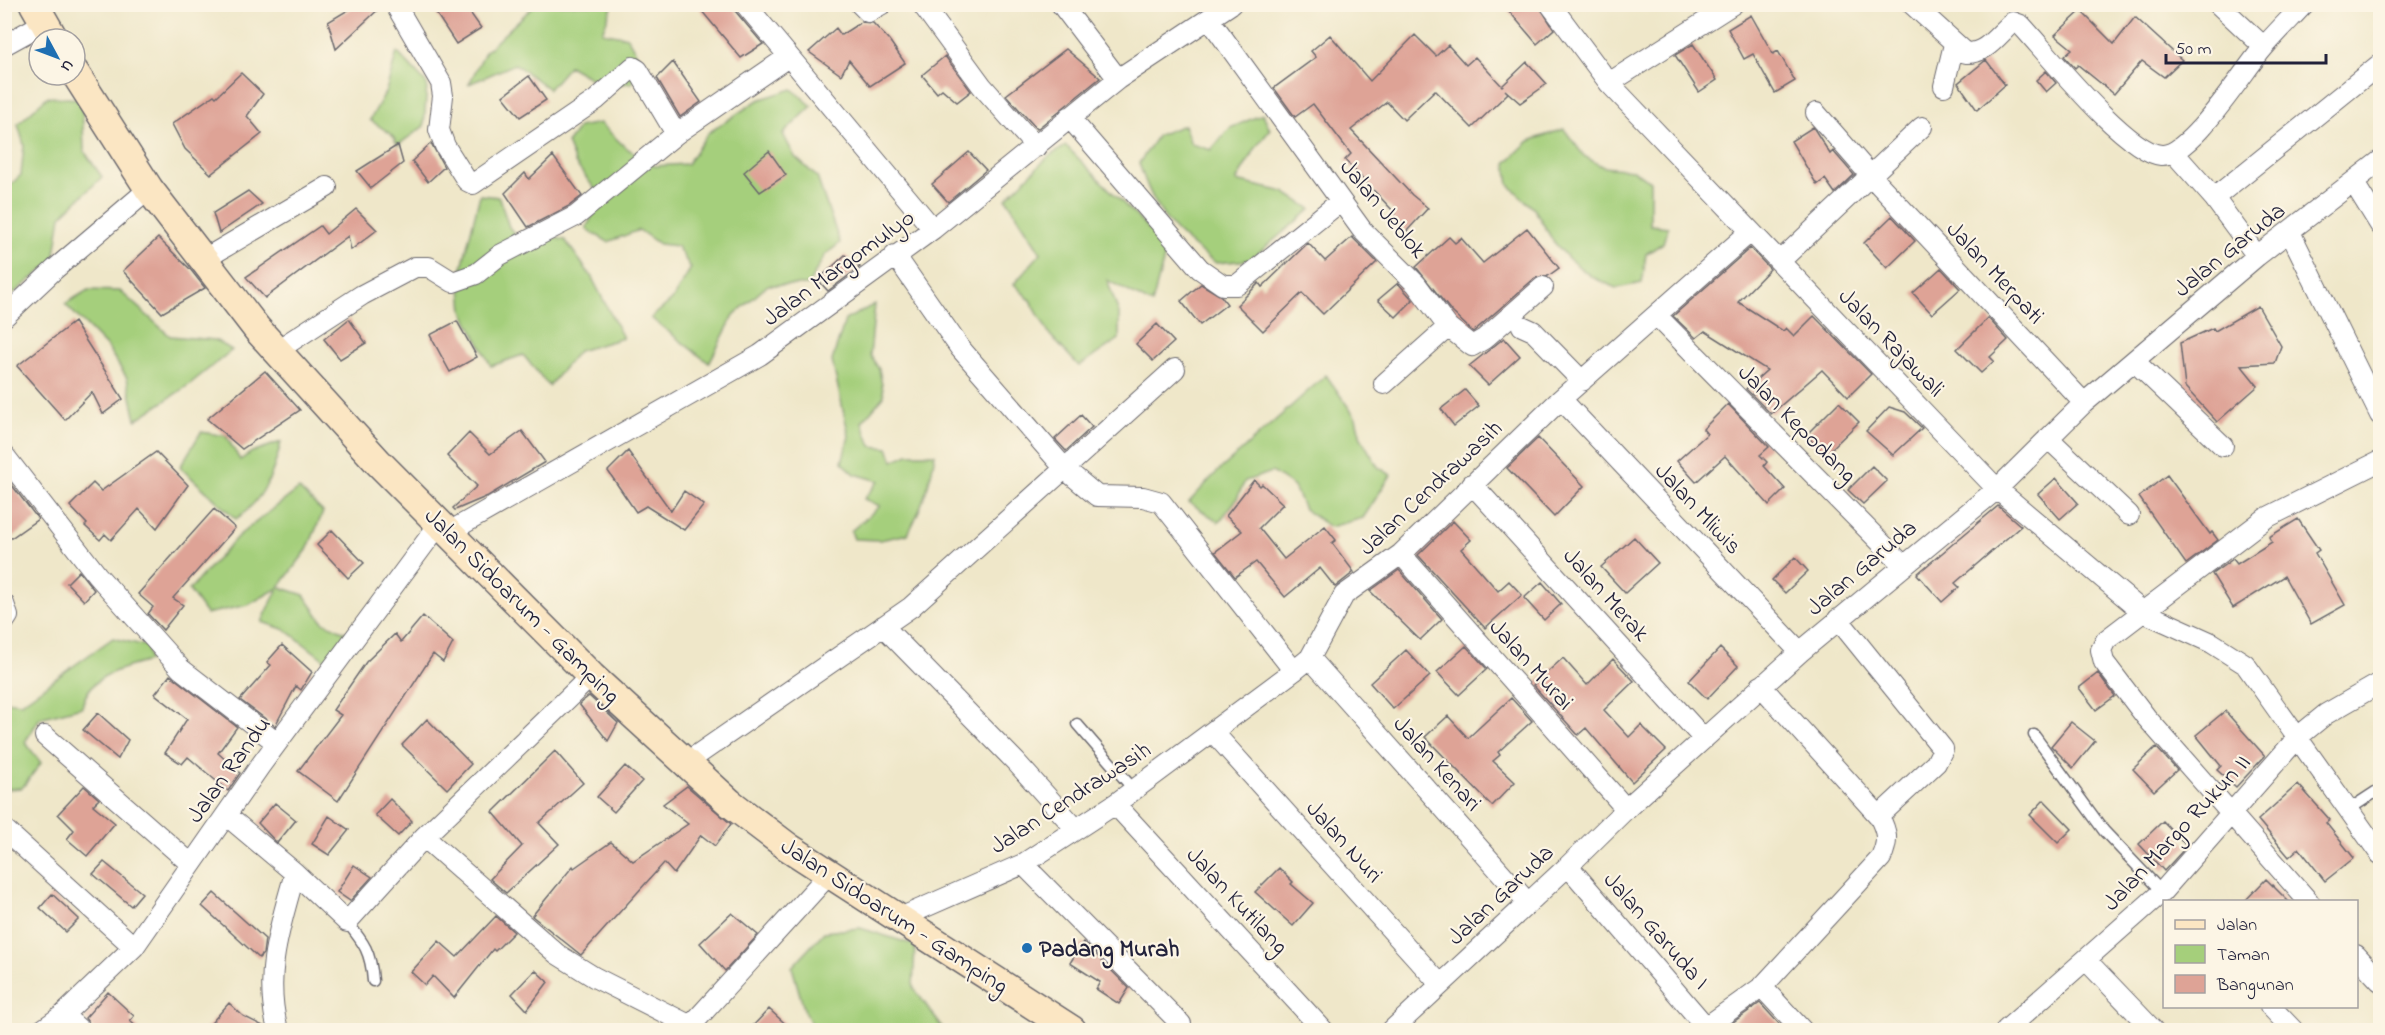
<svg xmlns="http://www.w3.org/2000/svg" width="2385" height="1035" viewBox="0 0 2385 1035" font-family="'Indie Flower',sans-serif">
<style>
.green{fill:#a5cf7b;stroke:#64785b;stroke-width:1.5}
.building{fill:#dea396}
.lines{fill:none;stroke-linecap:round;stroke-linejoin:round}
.service-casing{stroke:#6a676d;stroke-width:13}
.minor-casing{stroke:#6a676d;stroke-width:22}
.secondary-casing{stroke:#6a676d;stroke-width:31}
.service{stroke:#fff;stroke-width:10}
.minor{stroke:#fff;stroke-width:20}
.secondary{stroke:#fbe6c3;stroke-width:28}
.poi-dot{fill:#1f6fb2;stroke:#fcf5e5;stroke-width:2}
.labels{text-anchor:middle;stroke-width:4.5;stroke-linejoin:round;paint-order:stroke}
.street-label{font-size:24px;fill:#22223b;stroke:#fcf5e5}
.poi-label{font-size:24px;font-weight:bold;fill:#22223b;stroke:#fcf5e5;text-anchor:start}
</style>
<rect width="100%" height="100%" fill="#fcf5e5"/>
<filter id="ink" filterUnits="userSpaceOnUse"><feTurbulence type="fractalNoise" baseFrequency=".0167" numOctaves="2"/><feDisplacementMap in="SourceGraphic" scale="12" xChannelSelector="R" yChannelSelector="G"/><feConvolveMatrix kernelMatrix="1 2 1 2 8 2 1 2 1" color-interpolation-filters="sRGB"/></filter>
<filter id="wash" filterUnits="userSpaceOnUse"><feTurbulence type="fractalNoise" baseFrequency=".008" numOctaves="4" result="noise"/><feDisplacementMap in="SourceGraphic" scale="24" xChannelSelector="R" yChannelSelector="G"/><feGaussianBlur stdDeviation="1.35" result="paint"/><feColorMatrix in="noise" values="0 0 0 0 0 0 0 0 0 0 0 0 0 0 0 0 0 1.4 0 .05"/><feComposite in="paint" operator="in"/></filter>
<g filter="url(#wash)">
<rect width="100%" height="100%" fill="#efe7c9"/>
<path class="green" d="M535,5H613L602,32L627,37L642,63L632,83L602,85L569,66L549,89L515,64L469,84L485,52Z
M397,52L427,84L424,126L398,145L391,134L370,120L386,91Z
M792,89L812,106L783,134L795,157L817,177L840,243L825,255L808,285H768L734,315L709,363L651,318L672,300L691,268L677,246L659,244L639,230L608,242L586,229L601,197L575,163L567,143L579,127L600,123L625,147L654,166L687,164L708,133L758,100Z
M47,97L82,99L84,151L102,177L61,216L54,261L5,300V190L21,175L24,145L18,124Z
M1263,114L1270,130L1257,146L1236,181L1284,192L1311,209L1250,260L1216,263C1173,233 1155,214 1139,163L1158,135L1184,125L1191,144L1211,150L1230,128Z
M1564,129L1584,156L1603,167L1633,170L1650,181V225L1668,227L1663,243L1646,254L1642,283L1616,288L1592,277L1569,259L1553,241L1535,210L1509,185L1506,163L1529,141Z
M1066,146L1167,247L1152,304L1107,280L1119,313V339L1079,366L1050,335L1030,300L1014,284L1041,253L1006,198L1049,156Z
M480,195L499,197L509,227L527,249L546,236L565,240L591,276L623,338L578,351L549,386L523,355L491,366L463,311L460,275Z
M88,290L120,291L170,336L215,340L232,350L186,387L136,420L127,378L107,347L65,304Z
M875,304L870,355L879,369L884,396L862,422L871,446L888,448L893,461L908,454H935C931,482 921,509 908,534L880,540L854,539L851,531L880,506L864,499L879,481L855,474L842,462L849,436L832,361L845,320Z
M1326,375L1356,418L1361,438L1378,467L1391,475L1363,518L1330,527L1304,509L1294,487L1272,472L1245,481L1236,500L1219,522L1189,502L1214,475Z
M201,432L226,436L240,460L252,452L281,442C274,473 264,500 236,519L180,467Z
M299,489L323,512L307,550L279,587L304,595L323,622L347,633L326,661L286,630L262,622L278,588L248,605L206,614L189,590L238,536Z
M113,638L147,646L149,661C121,669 89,674 82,707L40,718L25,742L41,763L22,788L5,789V701L21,703Z
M860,928L915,945L913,987L944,1030H814L804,1009L792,967L824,932Z"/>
<g id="blocks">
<path class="building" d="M358,4L383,5L336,49L328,22Z
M430,4H464L481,28L456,44Z
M696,4H733L736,12L763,44L741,58Z
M1503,4H1538L1554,29L1537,44Z
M2081,11L2114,44L2135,17L2182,60L2164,77L2142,61L2114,94L2078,65L2075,68L2064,56L2072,49L2055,35Z
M1751,15L1773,54L1778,51L1795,81L1775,93L1753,54L1744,59L1728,29Z
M861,22L873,23L889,40L905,63L870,86L849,60L841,75L809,52L836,28L841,35Z
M1330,35L1370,81L1415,35L1436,56L1448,45L1466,65L1475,57L1502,86L1527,62L1547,84L1520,103L1505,90L1508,93L1472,128L1435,90L1404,120L1387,102L1351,130L1412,195L1428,208L1406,232L1391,217L1395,213L1345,160L1351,154L1313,104L1295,117L1274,88L1316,57L1311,51Z
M1693,44L1717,80L1699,92L1675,55Z
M1066,49L1100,78L1037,129L1006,95Z
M945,56L971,91L957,102L942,89L937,93L922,75Z
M1986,60L2005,85L1977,110L1958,83Z
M673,62L701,102L680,117L657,78Z
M2046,71L2056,83L2046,92L2036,80Z
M241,73L263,94L247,116L262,134L211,174L185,149L172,124L214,95L216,97Z
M529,76L546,100L520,117L503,96Z
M1813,127L1830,154L1833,151L1854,175L1835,193L1825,179L1817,185L1791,141Z
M431,143L444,167L428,182L412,161Z
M398,145L403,163L371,188L357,171Z
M769,151L786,175L760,192L744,172Z
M969,152L986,170L948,202L932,184Z
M553,156L582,196L569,206L528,227L505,193L525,173L529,179Z
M248,191L262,204L219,233L213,213Z
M356,209L377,230L351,250L348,236L265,298L246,277L320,226L326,234Z
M1892,216L1915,241L1887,268L1864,243Z
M1527,228L1559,268L1548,276L1535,278L1473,332L1451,311L1416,267L1449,237L1455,243L1461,238L1483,263Z
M1352,237L1377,262L1323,314L1302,293L1263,331L1237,305L1259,283L1262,287L1308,243L1325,261Z
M158,238L190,269L205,288L162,313L123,271Z
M1750,248L1770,269L1738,302L1783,331L1786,328L1794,336L1814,316L1871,374L1848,397L1822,370L1771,414L1746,389L1767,370L1705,331L1696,338L1673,316Z
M845,255L860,267L828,291L818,280Z
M1941,268L1960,289L1932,314L1913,293Z
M1398,283L1413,300L1396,317L1378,300Z
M1201,284L1221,296L1227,304L1200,325L1181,301Z
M2258,306L2281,346L2275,363L2241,365L2258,386L2217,422L2185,387L2180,343L2213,328L2215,331Z
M1988,318L2008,340L1990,357L1994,361L1981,373L1957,349Z
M349,319L366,343L340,359L324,339Z
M457,321L477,357L450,372L430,335Z
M74,322L123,399L103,414L92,392L65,420L17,366Z
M1157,324L1174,342L1153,361L1136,344Z
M1504,338L1520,356L1488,385L1469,366Z
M265,371L300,410L242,449L207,419Z
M1465,390L1479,406L1454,426L1441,409Z
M1839,402L1859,422L1825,455L1806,435Z
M1728,404L1769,447L1760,455L1767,462L1764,466L1785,489L1769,505L1725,456L1696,482L1677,461L1707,434L1703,429Z
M1889,407L1905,412L1922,428L1893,455L1866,431Z
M1081,415L1092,427L1066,451L1055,439Z
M522,431L545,462L488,496L455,510L453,508L477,486L447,456L469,433L490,454Z
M1538,438L1584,486L1554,517L1507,468Z
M628,451L671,511L684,491L704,505L684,530L646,506L636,512L608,471Z
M156,452L188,485L157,528L139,509L111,540L105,534L100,540L85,526L87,524L70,506L93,483L101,491Z
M1872,466L1887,481L1863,504L1848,490Z
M4,475L38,519L4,543Z
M2167,475L2210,534L2212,532L2218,540L2186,564L2139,497Z
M2056,478L2078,503L2060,519L2038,494Z
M1254,480L1260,486L1262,484L1283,504L1259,528L1284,559L1325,526L1336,540L1332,543L1354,572L1335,587L1320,568L1285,597L1256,562L1235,577L1215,552L1242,531L1226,516Z
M1998,506L2021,526L1955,583L1959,587L1942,602L1917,574Z
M214,509L235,528L173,598L183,605L163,630L148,614L153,607L138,594Z
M2298,519L2319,550L2315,553L2345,605L2311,624L2284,576L2233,608L2212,574L2233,559L2237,564L2272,542L2269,537Z
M1453,521L1471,540L1461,549L1498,591L1509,581L1522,595L1485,628L1418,555Z
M332,530L364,563L348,578L317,545Z
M1634,537L1658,563L1625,593L1601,567Z
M1795,557L1808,571L1785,593L1772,580Z
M1399,570L1442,619L1420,640L1370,591Z
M79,571L94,590L84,601L67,583Z
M1542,582L1561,604L1544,620L1524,598Z
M423,616L453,643L443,662L433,654L338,801L298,771L341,715L333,710L366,662L395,634L401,642Z
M282,645L312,672L301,690L296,686L275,726L240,700L271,665L267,662Z
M1466,646L1487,669L1459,695L1437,672Z
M1720,648L1738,666L1707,699L1689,681Z
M1406,650L1430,676L1393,709L1370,683Z
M1563,658L1587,685L1613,659L1634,681L1604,710L1629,737L1641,725L1666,750L1632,782L1586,728L1578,735L1533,685Z
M2098,673L2115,696L2096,710L2079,688Z
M170,675L237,727L218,753L240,773L228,791L188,757L182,764L165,753L187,719L155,694Z
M589,696L618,723L608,741L579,704Z
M1511,698L1532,721L1498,752L1500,755L1493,761L1515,782L1492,806L1425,737L1448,716L1468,738Z
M2225,711L2265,756L2236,787L2217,770L2221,766L2196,735Z
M98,713L128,740L118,759L83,730Z
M427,719L471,764L447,789L402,745Z
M2071,722L2095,741L2073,768L2051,746Z
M2156,747L2177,770L2154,791L2133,769Z
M555,751L583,783L539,823L559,844L506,893L490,879L522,846L493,812Z
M625,766L642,781L614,812L597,797Z
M2298,784L2330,820L2326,823L2354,858L2325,881L2299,848L2289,857L2258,820Z
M84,786L99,799L93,805L115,823L87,856L67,839L74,830L58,814Z
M687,786L731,824L715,846L701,835L674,874L664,863L581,955L532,916L573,866L574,868L611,842L633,861L688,824L663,804Z
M390,799L412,821L398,836L375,815Z
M2044,800L2072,829L2058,843L2030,815Z
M275,803L296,820L277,843L258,823Z
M329,816L349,830L329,855L312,844Z
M2163,821L2187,846L2164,871L2139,844Z
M104,862L142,893L131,906L93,874Z
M354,865L372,877L350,901L337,892Z
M1279,868L1293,882L1291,884L1313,903L1293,926L1255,892Z
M2266,879L2289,902H2244Z
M214,893L265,939L263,954L259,958L202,906Z
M52,894L79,919L66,932L40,908Z
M732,913L758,935L725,971L700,943Z
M496,916L514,932L495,951L493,949L454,998L433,976L425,985L411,972L439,941L457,957Z
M1083,942L1129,988L1119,1004L1096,989L1100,982L1070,963Z
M535,970L548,982L527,1010L512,994Z
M108,992L134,1016L130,1021L140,1030H95L92,1028L85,1018Z
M229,1003L243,1016L265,1027L266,1030H205Z
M1760,1003L1781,1026L1777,1030H1722Z
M769,1009L792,1030H749Z"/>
</g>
</g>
<g filter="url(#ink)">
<use href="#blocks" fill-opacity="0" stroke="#6a676d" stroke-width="1.5"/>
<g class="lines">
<defs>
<path id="service" d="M1077,724L1134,790
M2034,735L2104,831L2162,892
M2348,810L2380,789
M347,922C364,943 371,952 373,981"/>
<path id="minor" d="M395,4L441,83L443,96L439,130L445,146L467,181L473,184L596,100L633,67L638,70L676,134
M745,4L933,229
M860,4L868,12L882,4
M922,4L982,86L1036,147
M1061,4L1118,79
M1550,4L1609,83L1997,489L2143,612L2212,643L2245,664L2380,854
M1912,4L1966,53C1987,54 1998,34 2013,22L2021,25C2047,53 2126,152 2161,155C2190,157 2244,70 2263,48C2276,33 2290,19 2304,4
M2218,4L2264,47
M1210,20L1362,230L1416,284L1448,327L1472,346L1484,339L1543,287
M4,45L44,23
M1609,83L1733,4
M1944,86L1954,44
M1816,113L1871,176L2084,403
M1069,117L1200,269L1223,285H1237L1341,201
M2174,153L2214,198
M2354,183L2380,225
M2290,232L2380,415
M895,255L960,348L1066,470L1097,496L1143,497L1161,502L1294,671
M2257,256L2214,198L2380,64
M201,261L327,187
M1780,261L1922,127
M1657,316L1902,564
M4,317L55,269L149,189
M1522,326L1533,331L1582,381
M276,351L362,295L415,267H429L453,282L476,274L500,255L576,216L676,134L788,57
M2134,361L2223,446
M1384,384L1448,327
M1561,399L1800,652
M2048,438L2129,515
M4,455L97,575L181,669L277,743
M1472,484L1704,739
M449,532L760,355L933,229L1118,79L1231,4
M1401,554L1626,809
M4,604L8,616L4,622
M1838,619L1943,749L1936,763L1879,816
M883,626L1016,762L1076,829
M1310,658L1527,902
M1761,686L1879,816C1887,832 1889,840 1881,858L1762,987
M1213,732L1440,984
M45,736L191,864
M687,762L911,607L1175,369
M1115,804L1323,1030
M226,815L295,873L347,922L424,837L591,676
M4,829L134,947
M424,837L557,954L594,977L691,1026
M1023,864L1181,1024
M1568,866L1706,1027
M2309,902L2146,717L2104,662L2101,650L2106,640L2266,518L2380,461
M900,918L1023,864L1115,804L1294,671L1310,658L1344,595L1401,554L1561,399L1750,232
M2356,955L2380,981
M2086,960L2153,1030
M2270,1006L2293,1030
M63,1015L80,1030
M42,1030L63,1015L134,947L260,766L440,523
M278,1030C263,974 280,927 295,873
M687,1030L830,873
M1392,1030L1568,866L1626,809L1800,652L1997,489L2084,403L2257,256L2380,161
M1702,1030L1762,987L1802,1030
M2006,1030L2162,892L2299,736L2326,714L2380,683"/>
<path id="secondary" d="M34,4L54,39
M75,73L149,189L257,329L378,462L591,676L730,803L788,847L1072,1030"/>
</defs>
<use href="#service" class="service-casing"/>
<use href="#minor" class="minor-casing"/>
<use href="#secondary" class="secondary-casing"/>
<use href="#service" class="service"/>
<use href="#minor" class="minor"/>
<use href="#secondary" class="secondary"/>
</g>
</g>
<circle class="poi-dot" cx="1027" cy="948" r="6"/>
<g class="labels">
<g class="street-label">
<text transform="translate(1384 208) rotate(50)" y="8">Jalan Jeblok</text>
<text transform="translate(2229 249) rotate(-39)" y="8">Jalan Garuda</text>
<text transform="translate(838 267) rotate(-36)" y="8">Jalan Margomulyo</text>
<text transform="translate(1996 272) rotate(47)" y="8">Jalan Merpati</text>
<text transform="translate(1892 342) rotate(46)" y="8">Jalan Rajawali</text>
<text transform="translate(1798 423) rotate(45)" y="8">Jalan Kepodang</text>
<text transform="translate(1430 487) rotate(-43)" y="8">Jalan Cendrawasih</text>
<text transform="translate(1699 508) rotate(47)" y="8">Jalan Mliwis</text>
<text transform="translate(1861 567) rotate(-40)" y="8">Jalan Garuda</text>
<text transform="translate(1607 594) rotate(48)" y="8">Jalan Merak</text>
<text transform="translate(523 605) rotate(45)" y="8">Jalan Sidoarum - Gamping</text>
<text transform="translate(1532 664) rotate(48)" y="8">Jalan Murai</text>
<text transform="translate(1438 763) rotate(48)" y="8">Jalan Kenari</text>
<text transform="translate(228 769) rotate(-54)" y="8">Jalan Randu</text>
<text transform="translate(1070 797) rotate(-33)" y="8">Jalan Cendrawasih</text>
<text transform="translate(2176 832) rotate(-47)" y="8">Jalan Margo Rukun II</text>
<text transform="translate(1345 841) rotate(48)" y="8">Jalan Nuri</text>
<text transform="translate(1500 894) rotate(-43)" y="8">Jalan Garuda</text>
<text transform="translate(1238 900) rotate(47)" y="8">Jalan Kutilang</text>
<text transform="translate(895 915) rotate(33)" y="8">Jalan Sidoarum - Gamping</text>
<text transform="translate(1657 930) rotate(49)" y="8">Jalan Garuda I</text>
</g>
<g class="poi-label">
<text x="1039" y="956">Padang Murah</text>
</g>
</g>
<rect width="2385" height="1035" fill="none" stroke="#fcf5e5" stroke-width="24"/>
<rect x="2163" y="900" width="195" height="108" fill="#fcf5e5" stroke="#a5a1a1" stroke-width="1.5"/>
<rect x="2175" y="920" width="30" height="9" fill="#fbe6c3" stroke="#a5a1a1" stroke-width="1.5"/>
<text x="2217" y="930" font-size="18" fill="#22223b">Jalan</text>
<rect x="2175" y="945" width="30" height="18" fill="#a5cf7b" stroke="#a5a1a1" stroke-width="1.5"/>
<text x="2217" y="960" font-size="18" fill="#22223b">Taman</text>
<rect x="2175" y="975" width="30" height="18" fill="#dea396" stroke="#a5a1a1" stroke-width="1.5"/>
<text x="2217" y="990" font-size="18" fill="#22223b">Bangunan</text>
<g transform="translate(57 57) rotate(131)"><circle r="28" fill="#fcf5e5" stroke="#a5a1a1" stroke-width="1.5"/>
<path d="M0-4.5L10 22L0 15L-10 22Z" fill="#1f6fb2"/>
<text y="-9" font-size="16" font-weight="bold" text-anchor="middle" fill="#22223b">U</text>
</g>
<path d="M2166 54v9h160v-9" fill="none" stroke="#22223b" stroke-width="3"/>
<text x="2175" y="54" font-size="18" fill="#22223b" stroke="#fcf5e5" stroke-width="4.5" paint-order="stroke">50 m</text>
</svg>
